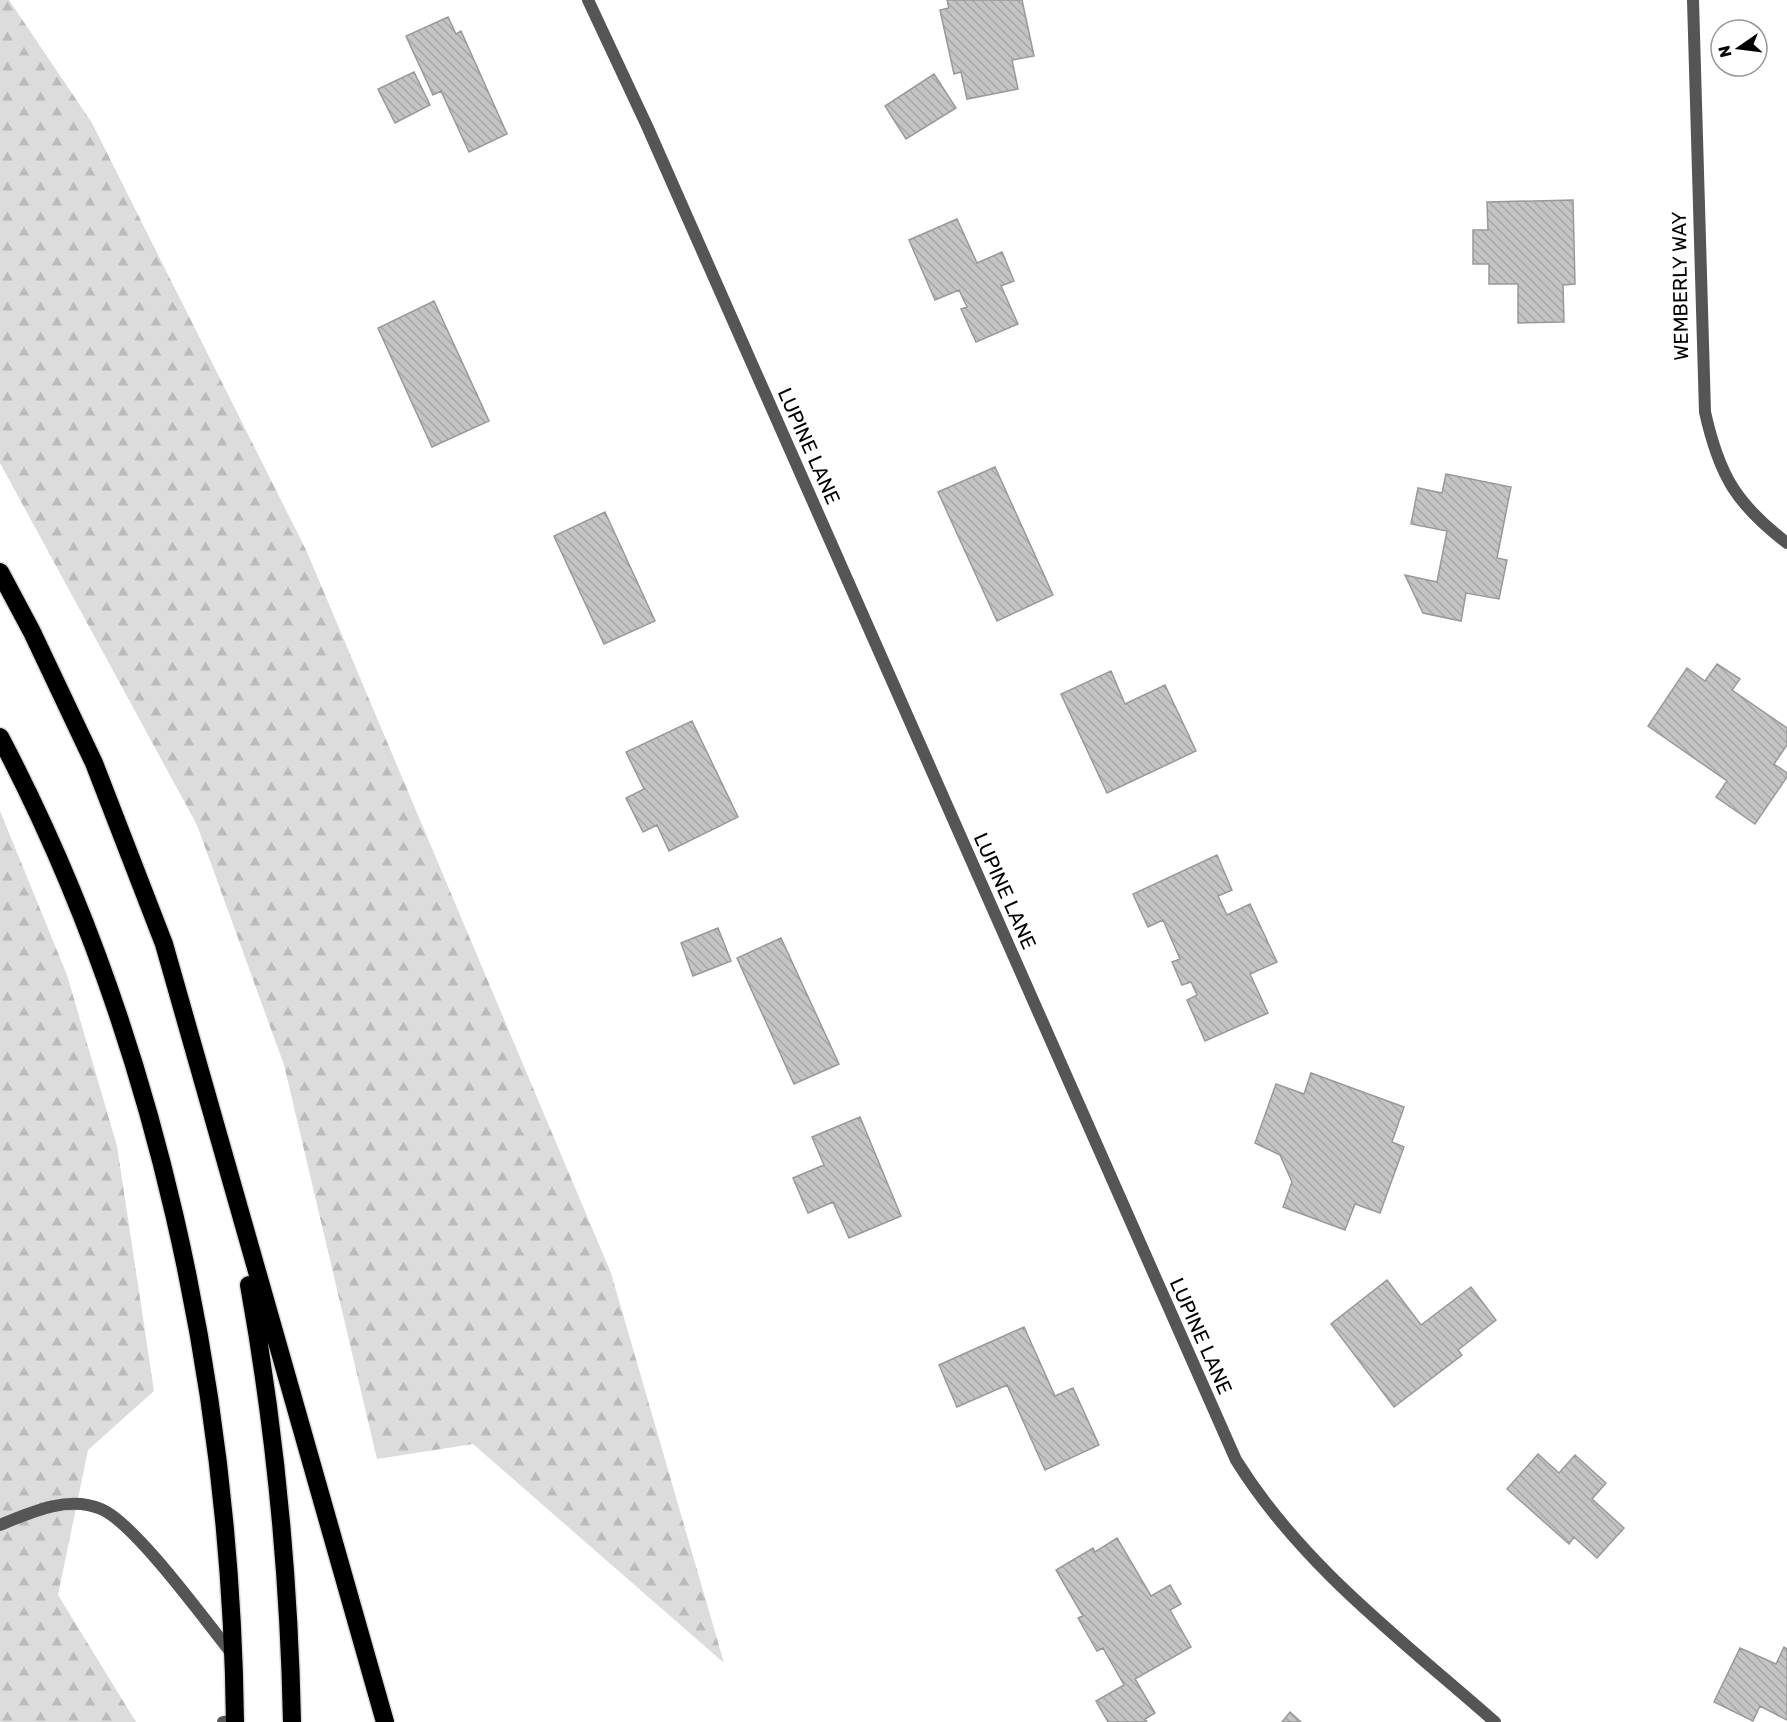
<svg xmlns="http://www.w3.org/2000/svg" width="1787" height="1722" viewBox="0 0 1787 1722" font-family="Rubik,sans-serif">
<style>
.forest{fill:url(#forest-firs)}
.building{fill:url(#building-back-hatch);stroke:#999;stroke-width:1.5}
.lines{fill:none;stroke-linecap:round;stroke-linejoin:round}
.motorway-casing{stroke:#dbdbdb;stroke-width:21}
.service{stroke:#555;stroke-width:12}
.minor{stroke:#555;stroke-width:12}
.motorway{stroke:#000;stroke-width:18}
.labels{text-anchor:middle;stroke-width:4.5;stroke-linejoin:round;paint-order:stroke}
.street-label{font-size:20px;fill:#000;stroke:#fff}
</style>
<defs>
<pattern id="forest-firs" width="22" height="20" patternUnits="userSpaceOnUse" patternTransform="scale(1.5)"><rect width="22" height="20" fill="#dcdcdc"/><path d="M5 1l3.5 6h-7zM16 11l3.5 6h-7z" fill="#bbb"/></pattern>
<pattern id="building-back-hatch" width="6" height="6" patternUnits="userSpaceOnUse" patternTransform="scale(1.5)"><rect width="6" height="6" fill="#c4c4c4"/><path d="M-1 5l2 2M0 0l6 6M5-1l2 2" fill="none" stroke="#a7a7a7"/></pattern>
</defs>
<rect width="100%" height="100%" fill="#fff"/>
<path class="forest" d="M0,0H9L92,123L307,552L611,1273L724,1663L473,1444L377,1459L284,1065L197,825L0,463Z
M0,811L67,975L117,1146L154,1391L88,1450L58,1595L136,1722H0Z"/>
<path class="building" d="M947,0H1022L1034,56L1012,60L1018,89L967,99L961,72L954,74L940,10L949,8Z
M448,17L456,34L461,31L507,134L469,152L441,91L433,95L406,36Z
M414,72L430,105L395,123L378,89Z
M934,74L956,108L906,139L885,106Z
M1573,200L1575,284L1563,285L1564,322L1518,323V284H1489V264H1473V230H1488L1487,202Z
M957,219L977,263L1002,252L1014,281L1001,286L1018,324L976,342L961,309L967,307L959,290L935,300L909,240Z
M434,301L489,421L432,447L378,328Z
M995,467L1053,595L997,621L938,492Z
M1446,474L1511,487L1497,558L1507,560L1499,599L1466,593L1461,621L1423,613L1405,575L1437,582L1447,531L1411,524L1418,488L1442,493Z
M605,512L655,621L604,644L554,536Z
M1717,664L1740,679L1732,690L1787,728V745L1774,764L1787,773V777L1755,824L1716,797L1727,781L1648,726L1687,668L1705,681Z
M1111,671L1125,704L1165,685L1196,751L1107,793L1061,694Z
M692,721L738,817L669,851L657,825L643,832L626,798L644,789L626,752Z
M1217,855L1232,890L1218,896L1227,915L1250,904L1277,962L1250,974L1268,1013L1205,1041L1187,1000L1197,995L1191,982L1182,985L1172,962L1180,959L1163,920L1148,927L1133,894Z
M718,928L731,961L693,976L681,943Z
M781,938L839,1064L794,1084L737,958Z
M1311,1073L1404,1107L1392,1142L1404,1147L1380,1213L1355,1204L1345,1230L1283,1207L1292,1182L1280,1155L1255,1143L1276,1084L1304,1094Z
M860,1117L901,1216L849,1238L833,1202L808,1213L793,1178L824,1165L812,1137Z
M1387,1280L1421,1325L1471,1287L1496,1320L1458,1350L1462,1355L1394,1407L1331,1324Z
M1024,1327L1055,1396L1073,1388L1099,1445L1045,1470L1007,1385L957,1407L939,1365Z
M1538,1454L1559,1473L1575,1455L1606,1483L1592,1499L1624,1528L1597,1558L1574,1537L1569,1544L1507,1489Z
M1117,1538L1151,1596L1170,1585L1181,1604L1170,1610L1191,1647L1135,1679L1155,1713L1145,1719L1147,1722H1108L1096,1701L1124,1685L1103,1648L1097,1651L1078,1618L1083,1616L1056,1570L1093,1548L1095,1552Z
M1784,1647L1787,1649V1720L1760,1706L1753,1721L1714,1702L1740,1648L1776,1664Z
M1290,1712L1301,1722H1282Z"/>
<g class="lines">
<defs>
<path id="motorway" d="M0,572L32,632L94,763L164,944L385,1722
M0,737C156,1033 231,1389 235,1722
M249,1285C275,1429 289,1575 292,1722"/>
</defs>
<use href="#motorway" class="motorway-casing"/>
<path class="service" d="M0,1525C31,1512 68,1495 101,1509C135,1523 207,1623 233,1655
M223,1722L235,1721"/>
<path class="minor" d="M588,0L647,126L1236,1460C1302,1566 1402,1640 1495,1722
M1693,0L1705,412C1719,475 1736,504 1787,543"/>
<use href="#motorway" class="motorway"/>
</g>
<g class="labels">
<g class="street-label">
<text transform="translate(1680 286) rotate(-91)" y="7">WEMBERLY WAY</text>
<text transform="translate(809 446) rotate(66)" y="7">LUPINE LANE</text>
<text transform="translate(1005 891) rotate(66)" y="7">LUPINE LANE</text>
<text transform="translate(1201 1336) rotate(66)" y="7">LUPINE LANE</text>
</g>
</g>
<g transform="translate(1739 48) rotate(256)"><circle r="28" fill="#ffffff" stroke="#999999" stroke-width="1.5"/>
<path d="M0-4.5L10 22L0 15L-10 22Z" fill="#000000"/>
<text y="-9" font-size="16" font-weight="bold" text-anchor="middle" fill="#000000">N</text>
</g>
</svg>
